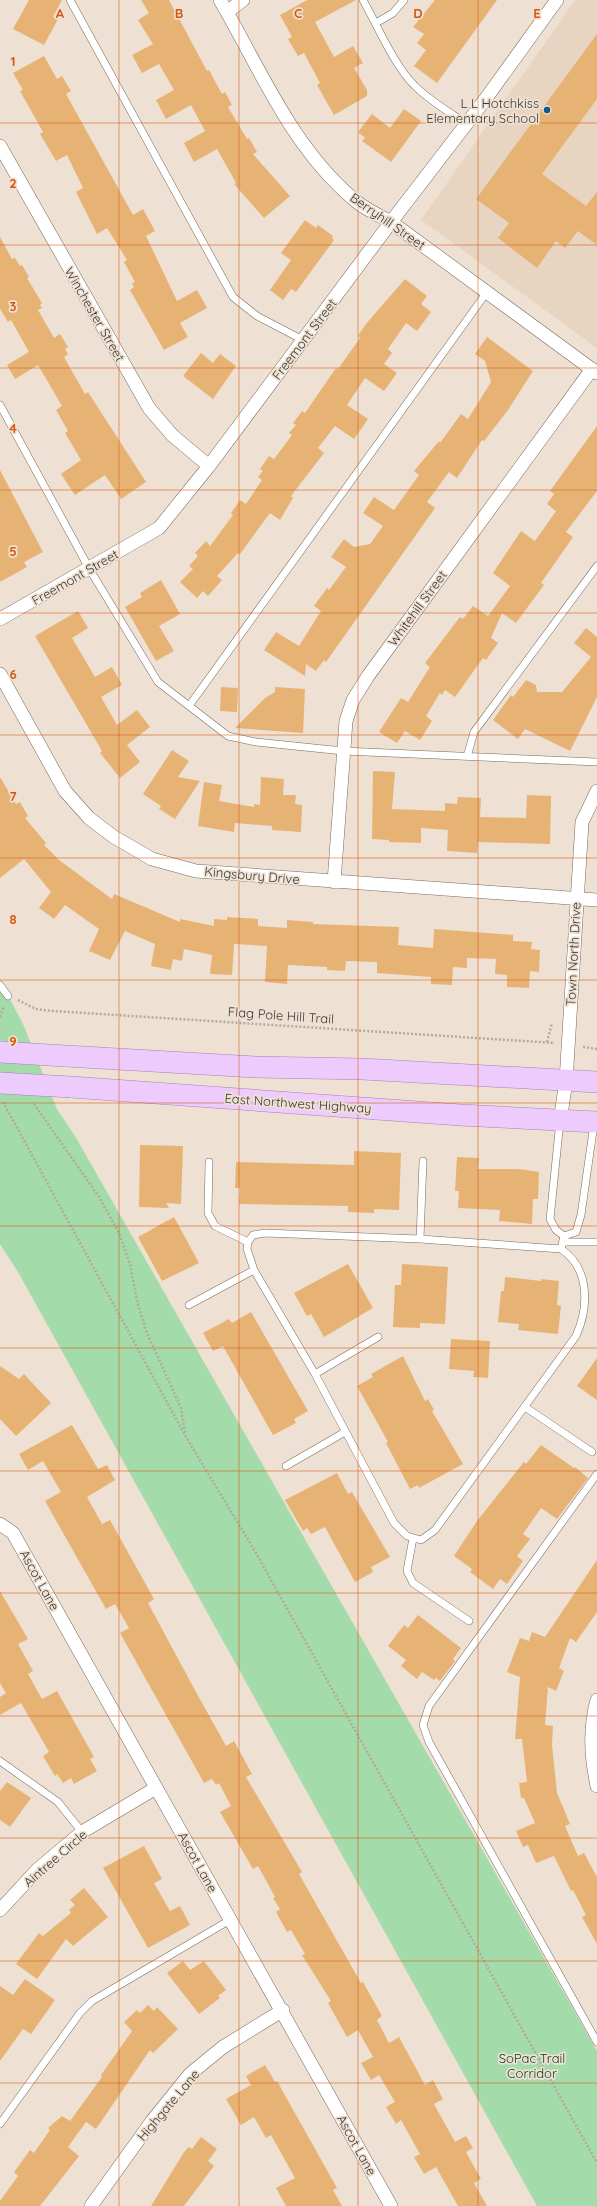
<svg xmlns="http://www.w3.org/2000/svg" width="597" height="2206" viewBox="0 0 597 2206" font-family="Quicksand,sans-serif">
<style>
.built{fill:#e7d5c1}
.green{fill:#a3dbaa}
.building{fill:#e7b375}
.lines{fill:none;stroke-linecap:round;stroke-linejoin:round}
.service-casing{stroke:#766b5f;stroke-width:8}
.minor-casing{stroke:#766b5f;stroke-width:14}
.primary-casing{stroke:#a880b5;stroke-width:22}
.path{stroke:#b3a99e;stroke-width:2.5;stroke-dasharray:2 2;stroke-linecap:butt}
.service{stroke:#fff;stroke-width:7}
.minor{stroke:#fff;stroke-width:13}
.primary{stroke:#eecbfd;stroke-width:21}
.primary-bridge-casing{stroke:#a880b5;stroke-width:22;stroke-linecap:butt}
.primary-bridge{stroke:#eecbfd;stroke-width:21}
.grid{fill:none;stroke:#d75610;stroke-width:1;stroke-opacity:0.55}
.poi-dot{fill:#0f5a8d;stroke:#eee1d3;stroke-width:1.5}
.labels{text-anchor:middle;stroke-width:3.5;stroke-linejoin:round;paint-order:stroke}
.poi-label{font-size:13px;fill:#3c3732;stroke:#eee1d3;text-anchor:end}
.street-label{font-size:13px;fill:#3c3732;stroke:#eee1d3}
.park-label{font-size:13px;fill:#083715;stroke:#eee1d3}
.grid-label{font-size:13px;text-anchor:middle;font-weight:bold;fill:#d75610;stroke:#eee1d3;stroke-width:3.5;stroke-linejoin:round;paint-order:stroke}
</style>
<rect width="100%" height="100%" fill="#eee1d3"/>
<path class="built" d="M575,0H597V348L421,220Z"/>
<path class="green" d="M0,980L23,1024L57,1109L75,1136L597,2051V2206H537L18,1272L0,1244Z"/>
<path class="building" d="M29,0H62L53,17L58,19L44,45L13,29Z
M141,0H169L207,71L209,70L222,94L225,92L232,105L228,107L247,139L249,138L257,152L253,154L290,196L264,218L234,184L236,183L217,149L194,162L184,143L205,131L191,105L166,119L156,100L174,90L159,64L142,73L132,55L153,44L138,20L149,13Z
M307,0H356L315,22L334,57L353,46L363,63L354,68L367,90V96L334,115L317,85L320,83L304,53L298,56L288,39L292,37L280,15Z
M435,0H497L437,83L414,66L426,50L417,43L424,34L413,27Z
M597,34V99L542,174L586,206L597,192V245L578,231L565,248L556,241L537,268L498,238L509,223L476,199Z
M44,56L57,79L62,76L71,91L66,94L133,215L143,209L155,231L146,236L177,301L197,290L207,308L180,323L188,337L164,350L130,290L134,287L132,283L135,282L124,262L127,260L107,228L97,234L76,192L83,188L67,155L56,161L40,134L43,132L20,91L23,90L13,73Z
M404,109L421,121L391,162L362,141L365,138L358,132L372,114L390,128Z
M305,220L316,228L318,225L333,236L332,238L334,240L296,292L291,289L283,300L270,290L291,260L281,253Z
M0,237L12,259L15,258L20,266L22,265L29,277L27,278L42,303L40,305L42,308L38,310L54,338L60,334L68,347L65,349L68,354L64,357L85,394L88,392L146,482L121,499L105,475L75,495L61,474L81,460L65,433L68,431L56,410L62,406L38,365L15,379L7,365L29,352L11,320L8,322L0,309Z
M405,279L427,296L421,304L431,312L417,331L406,323L388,349L392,353L384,364L397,373L384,391L365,378L347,405L368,419L354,439L335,426L318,448L324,453L291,496L293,498L280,520L270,513L240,554L238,553L217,576L222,580L208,596L203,591L197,598L180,582L193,569L189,566L198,556L195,553L206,541L210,546L233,515L231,513L240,500L246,504L262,480L258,477L263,471L260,469L269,456L274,459L292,435L289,433L296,425L293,423L302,411L305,413L336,368L338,369L360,338L358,336L365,325Z
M487,337L533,371L508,410L484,441L482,440L457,478L449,472L427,502L435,508L326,662L324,660L316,671L306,664L305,676L264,650L276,632L299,646L321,611L314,606L327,588L329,590L346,567L331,557L344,539L354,547L370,544L383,526L363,513L374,497L394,510L419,475L414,471L439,441L440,443L461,414L468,419L491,382L485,361L475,354Z
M201,353L213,363L220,354L236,366L213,399L183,376Z
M597,426V491L566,532L573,537L541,583L544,585L516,623L502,613L491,638L498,643L486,660L483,658L455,697L445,690L442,695L440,693L426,716L432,721L420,740L405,731L397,743L379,732L401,698L408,702L430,667L425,663L460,617L463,619L473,606L488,616L510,586L493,573L521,531L535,541L556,511L547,504L554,494L550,491Z
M0,470L43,552L24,562L27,567L0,582Z
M161,580L180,614L159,626L174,651L156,661L125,607L142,597L140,593Z
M78,611L88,628L72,638L95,677L112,667L122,685L101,697L117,725L137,710L150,727L127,745L140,762L120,778L100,753L102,751L35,636Z
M586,628L597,637V697L570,751L525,729L518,739L493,720L511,695L513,697L526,680L536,685L537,692H562L591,657L574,643Z
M221,687L238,688L237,712L220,711Z
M275,687L305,689L303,733L235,728L265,698L275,692Z
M172,750L189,761L178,777L200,781L175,819L159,809L161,806L143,794Z
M373,771L395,772L392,809L445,811V803L457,804L458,797L481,798L480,817L526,818L527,795L551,796L550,844L478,842L477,853L447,851L448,830L421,828V843L389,842V840L372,839Z
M0,777L16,804L20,802L28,816L25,818L46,843L44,845L59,860L112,899L114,894L180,922V919L214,926V919L227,920V917L258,919V926L287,928V920L313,922V924L399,927L398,945L433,948L434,929L513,935V941L532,942L531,949L540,950L539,972L530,971L529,988L507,987V975L495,974L496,959L467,958V968L453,967L452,985L431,984V977L377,973V962L346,961L345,971L327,970V967L288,965L287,984L265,982L267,946L234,944L232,975L210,974L212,955L184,949L182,961L173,959L171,970L151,966L155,944L125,931L110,960L89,951L99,929L65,905L54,919L39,908L51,892L24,859L0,878Z
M261,777L284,779L283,795H296L295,804L302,805L301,832L272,830V826L235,823L234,832L198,826L204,782L222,785L219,801L254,807V804L260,805Z
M140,1145L183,1146L181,1204L166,1203L169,1208L139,1207Z
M354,1151L401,1153L399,1210L374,1209V1213L348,1212V1206L239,1204L240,1188H235L236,1162L354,1165Z
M457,1157L479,1158L478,1169H519L539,1172L538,1199H533L532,1224L499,1221L500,1210L458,1208L459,1191H455Z
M174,1217L199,1263L162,1281L138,1237Z
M348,1264L373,1308L324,1337L311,1314L307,1316L294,1293Z
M402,1264L448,1267L445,1324L420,1323V1328L393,1327L395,1285H401Z
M505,1277L541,1281V1279L559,1281L557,1305L561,1306L558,1334L518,1330L519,1324L498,1322L501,1291H504Z
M251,1312L308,1411L294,1419L296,1423L273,1435L223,1346L213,1351L203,1333L229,1319L232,1323Z
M451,1339L490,1341L488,1378L473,1377L474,1371L449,1369Z
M403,1356L425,1401L428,1399L434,1410L432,1411L463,1464L419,1488L418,1485L410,1489L386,1443L388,1442L357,1386L373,1377L371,1374Z
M597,1358V1400L577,1386Z
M0,1366L19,1379L24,1374L51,1403L16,1436L0,1419Z
M72,1425L98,1469L107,1465L115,1480L87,1497L102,1524L110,1520L154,1599L148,1603L196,1692L226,1746L234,1741L252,1774L246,1777L302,1872L299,1874L361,1983L363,1982L382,2016L377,2020L389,2043L399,2037L425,2085L433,2080L443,2099L434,2104L455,2142L466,2136L473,2148L466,2152L481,2179L474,2183L487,2206H458L436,2167L424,2174L414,2157L420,2154L401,2120L396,2124L386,2107L395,2102L379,2075L371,2080L361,2063L373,2057L358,2030L347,2037L328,2003L331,2001L302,1955L305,1954L291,1930L287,1932L276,1912L280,1909L273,1898L275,1897L258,1866L253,1869L220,1812L231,1806L219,1783L216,1785L212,1779L204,1783L120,1633L129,1628L115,1604L106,1609L45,1501L61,1492L43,1461L28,1470L19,1454Z
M541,1445L574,1468L575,1467L588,1478L557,1519L541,1508L523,1534L530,1539L517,1556L523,1561L507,1584L500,1579L493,1589L470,1572L472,1569L454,1556L477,1521L524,1462L526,1464Z
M337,1473L348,1494L352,1492L390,1557L371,1567L373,1572L355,1582L325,1527L311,1534L307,1528L303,1531L285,1500Z
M597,1560V1612L576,1642L570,1638L559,1668L564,1671L556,1691L548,1687L545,1725L553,1726L552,1745L557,1793L570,1824L565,1826L578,1856L584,1853L597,1877V1944L582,1917L586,1915L573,1890L571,1891L554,1856L536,1863L528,1845L523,1847L516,1831L535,1823L524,1798H521L519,1783L527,1782L522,1739H515L520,1677L507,1672L520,1638L529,1641L532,1632L545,1637Z
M0,1591L28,1639L18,1644L33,1671L28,1674L42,1699L57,1691L94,1757L90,1759L97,1771L74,1784L71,1778L63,1783L57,1774L55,1776L43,1756L49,1752L21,1703L0,1715V1697L6,1693L0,1683Z
M418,1615L461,1648L453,1659L455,1661L440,1681L436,1678L434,1680L422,1672L417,1679L401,1666L406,1660L388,1646L404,1625L408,1628Z
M7,1782L31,1798L10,1827L0,1820V1791Z
M144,1846L162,1879L154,1883L170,1911L180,1906L190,1925L148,1948L103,1868Z
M84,1888L108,1917L73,1946L66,1939L37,1979L16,1964L39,1933L43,1936L71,1913L69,1910L75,1905L70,1900Z
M183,1961L190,1970L204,1961L226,1990L218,1996L220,1998L199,2014L167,1973Z
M25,1979L55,2000L31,2034L23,2029L0,2061V1986L13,1995Z
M148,2005L154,2011L157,2007L178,2029L153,2053L150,2050L96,2129L86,2122L68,2147L79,2156L40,2206H0V2201L18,2176L14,2172L30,2150L34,2153L50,2130L48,2128L62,2116L70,2121L102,2077L101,2075L132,2031L124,2022L137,2010L140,2013Z
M265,2065L275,2082L277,2081L337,2188L333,2190L342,2206H286L276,2188L295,2178L271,2135L266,2138L254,2117L241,2125L226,2099L251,2085L246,2076Z
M201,2137L217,2149L208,2161L214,2166L184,2206H151L184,2152L189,2147L192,2149Z"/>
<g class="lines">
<defs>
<path id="service" d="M70,0L233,297L257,316L303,340
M363,0C377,25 395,67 415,86C430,101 449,112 467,124
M376,23L393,13L404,0
M0,405L90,570L158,682L228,736L256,742L343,751L597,762
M189,706L487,292
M467,757L474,732L597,566
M0,985L8,996
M560,1121L550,1219L556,1230L564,1236L576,1232L581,1215L594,1124
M209,1162L208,1213L215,1226L248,1242
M420,1239L423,1161
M563,1242H597
M561,1249L420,1239L265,1233L253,1235L248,1242L247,1249L254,1270L315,1374L394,1523L407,1536L421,1540L435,1530L576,1336C589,1307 590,1268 561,1249L564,1236
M189,1305L254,1270
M315,1374L378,1337
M525,1407L592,1452
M286,1466L345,1432
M597,1474L429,1706L423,1725L429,1742L597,2042
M413,1538L407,1571L413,1583L469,1621
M0,1761L58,1802L82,1832
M0,2124L80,2013L92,2001L230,1920"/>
<path id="minor" d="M220,0C261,70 292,149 357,202C367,210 380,216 391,222L597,373
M227,12L243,0
M0,146L149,408L172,435L209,466
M0,619L159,528L209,466L391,222L484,101L557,0
M0,674L65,791L89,818L114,837L152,859L196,871L597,900
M334,882L346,721L353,700L368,676L592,369
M560,1121L566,1081L582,822L597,791
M0,1524L13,1533L391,2206
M597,1700C589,1730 591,1757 597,1786
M0,1910L38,1869L82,1832L156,1788
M91,2206L152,2121L190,2074L223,2047L283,2010"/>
<path id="primary" d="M66,1056L255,1067L362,1069L597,1082
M71,1087L460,1115L597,1122"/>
</defs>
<use href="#service" class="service-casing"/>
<use href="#minor" class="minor-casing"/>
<use href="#primary" class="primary-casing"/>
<path class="path" d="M18,1000L36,1009L53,1011L555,1043
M0,1017L4,1006
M547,1042L552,1023
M583,1047L597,1049
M3,1102L186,1437L256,1553L597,2163
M34,1104L99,1197L119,1233L130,1264L138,1305L147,1333L181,1408L185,1433"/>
<use href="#service" class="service"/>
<use href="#minor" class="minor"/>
<use href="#primary" class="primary"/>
<defs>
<path id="primary-bridge" d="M0,1052L66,1056
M0,1083L71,1087"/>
</defs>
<use href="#primary-bridge" class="primary-bridge-casing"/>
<use href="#primary-bridge" class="primary-bridge"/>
</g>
<path class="grid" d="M119,0V2206M239,0V2206M358,0V2206M478,0V2206M0,123H597M0,245H597M0,368H597M0,490H597M0,613H597M0,735H597M0,858H597M0,980H597M0,1103H597M0,1226H597M0,1348H597M0,1471H597M0,1593H597M0,1716H597M0,1838H597M0,1961H597M0,2083H597"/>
<circle class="poi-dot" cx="547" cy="110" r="4"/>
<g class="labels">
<g class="poi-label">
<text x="539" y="108">L L Hotchkiss<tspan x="539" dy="15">Elementary School</tspan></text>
</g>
<g class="street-label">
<text transform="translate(388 221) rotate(35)" y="5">Berryhill Street</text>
<text transform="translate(95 314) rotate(60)" y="5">Winchester Street</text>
<text transform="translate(304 339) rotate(-53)" y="5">Freemont Street</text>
<text transform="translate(75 577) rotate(-30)" y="5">Freemont Street</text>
<text transform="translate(417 608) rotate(-54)" y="5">Whitehill Street</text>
<text transform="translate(252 875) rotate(5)" y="5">Kingsbury Drive</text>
<text transform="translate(573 954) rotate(-87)" y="5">Town North Drive</text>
<text transform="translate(281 1015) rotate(4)" y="5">Flag Pole Hill Trail</text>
<text transform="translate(298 1103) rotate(4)" y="5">East Northwest Highway</text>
<text transform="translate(40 1580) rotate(61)" y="5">Ascot Lane</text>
<text transform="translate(55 1858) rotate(-41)" y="5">Aintree Circle</text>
<text transform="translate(198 1862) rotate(61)" y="5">Ascot Lane</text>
<text transform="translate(168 2105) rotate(-50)" y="5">Highgate Lane</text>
<text transform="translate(357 2145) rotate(61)" y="5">Ascot Lane</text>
</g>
<g class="park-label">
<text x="532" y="2063">SoPac Trail<tspan x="532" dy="15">Corridor</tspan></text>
</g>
</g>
<g class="grid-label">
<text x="60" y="18">A</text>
<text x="179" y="18">B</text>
<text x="298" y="18">C</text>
<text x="418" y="18">D</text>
<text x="537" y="18">E</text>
<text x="13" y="66">1</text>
<text x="13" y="188">2</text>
<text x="13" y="311">3</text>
<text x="13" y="433">4</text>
<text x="13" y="556">5</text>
<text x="13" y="679">6</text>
<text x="13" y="801">7</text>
<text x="13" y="924">8</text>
<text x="13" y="1046">9</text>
</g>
</svg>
